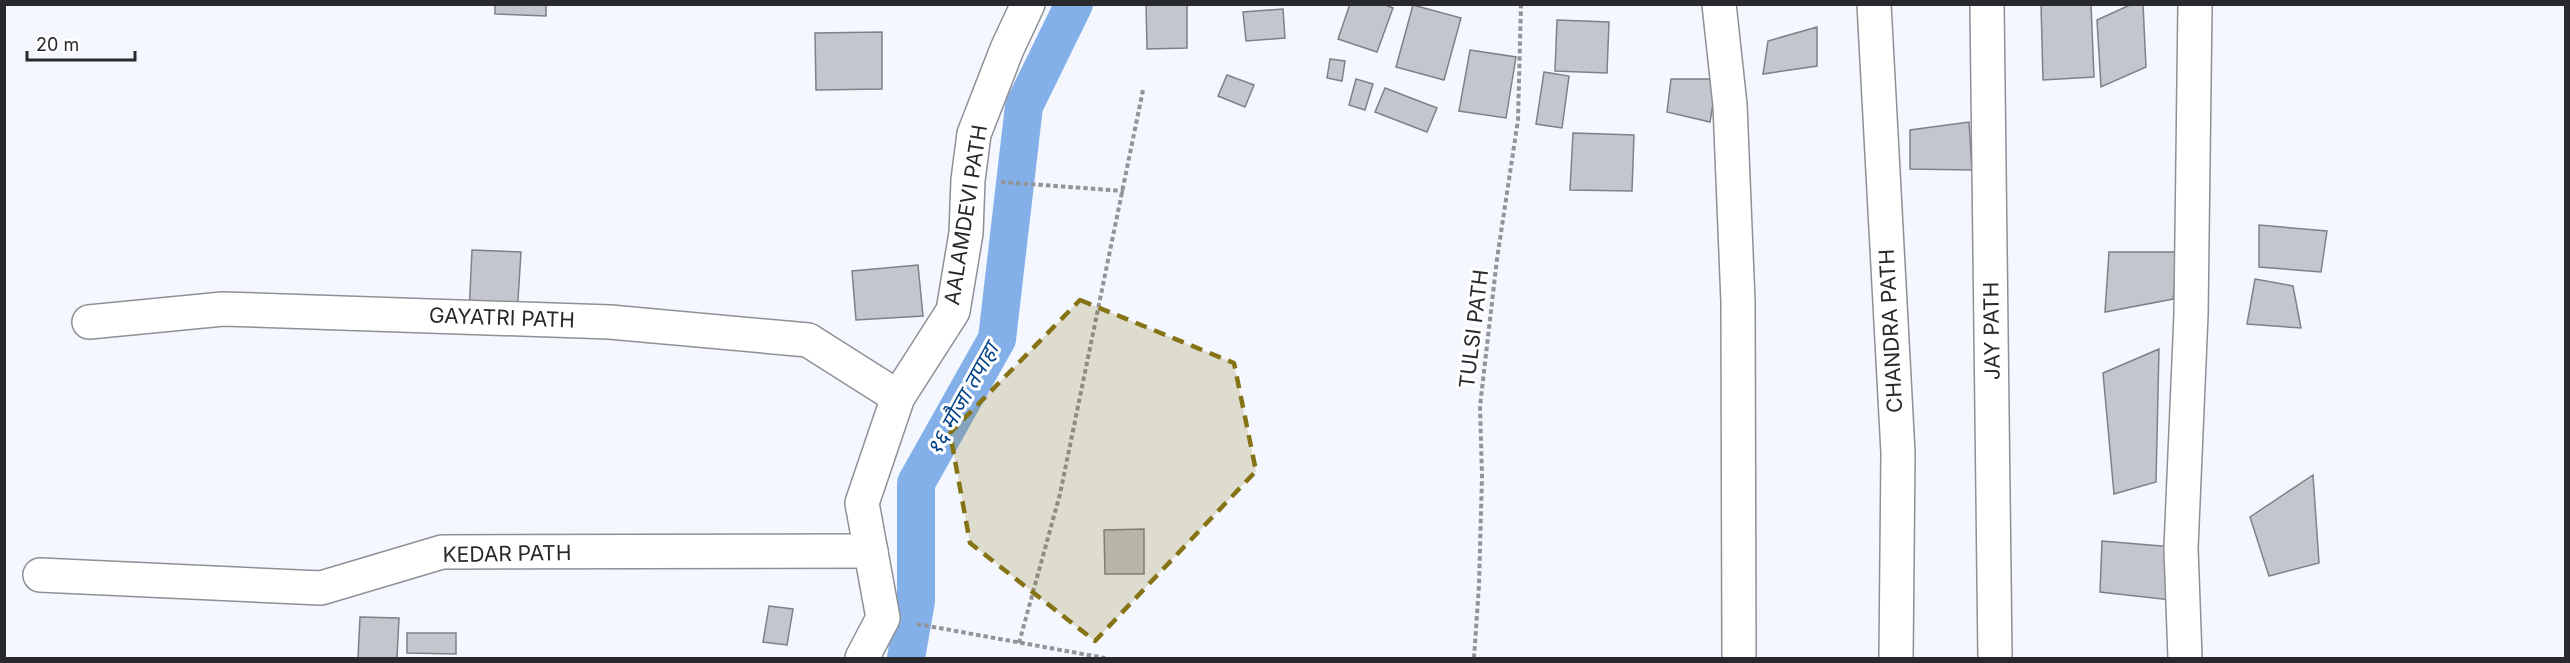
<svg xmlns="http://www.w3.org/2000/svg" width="2570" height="663" viewBox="0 0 2570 663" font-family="Inter,'Noto Sans Devanagari',sans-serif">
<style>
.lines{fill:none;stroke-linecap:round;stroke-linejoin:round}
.canal{stroke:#83b0e9;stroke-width:38}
.building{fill:#c3c6cc;stroke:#7f8187;stroke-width:1.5}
.street-casing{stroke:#8e9096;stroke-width:36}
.secondary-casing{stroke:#8e9096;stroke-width:36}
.path{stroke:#929499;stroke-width:4;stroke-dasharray:4.5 3;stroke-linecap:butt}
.street{stroke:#fff;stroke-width:33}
.secondary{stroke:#fff;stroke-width:33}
.marked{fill:#867315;fill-opacity:0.2;stroke:#867315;stroke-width:4.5;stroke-dasharray:12 8;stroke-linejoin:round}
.labels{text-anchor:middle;stroke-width:6;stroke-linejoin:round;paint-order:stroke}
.street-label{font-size:21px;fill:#28292c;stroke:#fff}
.water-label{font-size:22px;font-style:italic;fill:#064689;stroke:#fff}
</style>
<rect width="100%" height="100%" fill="#f4f7fd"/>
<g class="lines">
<path class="canal" d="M906,658L916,601V483L997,339L1024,106L1074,4"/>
</g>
<path class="building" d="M495,4H546V16L495,14Z
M1146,4H1187V48L1147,49Z
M1350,4H1383L1393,8L1377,52L1338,39Z
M2041,4H2091L2094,77L2043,80Z
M2132,4H2143L2146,67L2101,87L2097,20Z
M1413,5L1461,18L1444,80L1396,67Z
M1283,9L1285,38L1246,41L1243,12Z
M1557,20L1609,22L1607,73L1555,71Z
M1817,27V66L1763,74L1768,41Z
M882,32V89L816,90L815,33Z
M1470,50L1516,57L1506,118L1459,111Z
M1330,59L1345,61L1342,81L1327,78Z
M1544,72L1569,76L1562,128L1536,124Z
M1227,75L1254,85L1245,107L1218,96Z
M1356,79L1373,84L1365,110L1349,105Z
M1671,79H1717L1710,122L1667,112Z
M1385,88L1437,108L1427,132L1375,112Z
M1969,122L1972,170L1910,169V130Z
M1573,133L1634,135L1632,191L1570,190Z
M2259,225L2327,231L2321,272L2259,267Z
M472,250L521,252L517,316L469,314Z
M2109,252H2179L2173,299L2105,312Z
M918,265L923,316L856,320L852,271Z
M2255,279L2293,286L2301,328L2247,324Z
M2159,349L2156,482L2114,494L2103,373Z
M2313,475L2319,563L2269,576L2250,517Z
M1144,529V574H1105L1104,530Z
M2102,541L2173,547L2171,600L2100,592Z
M769,606L793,609L787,645L763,642Z
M360,617L399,618L397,658H358Z
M407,633H456V654L407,653Z"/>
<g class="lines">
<defs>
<path id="street" d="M1719,4L1730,105L1738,302L1739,658
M1874,4L1898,453L1896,658
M1987,4L1995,658
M89,322L223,309L610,322L808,340L898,397
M40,575L321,588L442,552L871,551
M2185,658L2181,548L2191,315L2195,4"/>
<path id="secondary" d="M862,658L883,618L862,503L898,397L953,311L966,233L968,180L974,134L1007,49L1028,4"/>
</defs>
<use href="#street" class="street-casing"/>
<use href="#secondary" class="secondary-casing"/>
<path class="path" d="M1001,182L1124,191
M917,624L1105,658
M1019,643L1060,494L1143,90
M1474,658L1479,585L1482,476L1480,406L1497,259L1518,120L1521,4"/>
<use href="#street" class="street"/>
<use href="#secondary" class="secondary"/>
</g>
<path class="marked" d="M1080,300L1234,363L1256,471L1095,641L970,543L950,433Z"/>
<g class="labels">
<g class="street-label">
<text transform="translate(966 215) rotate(-81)" y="7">AALAMDEVI PATH</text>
<text transform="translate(502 318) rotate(2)" y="7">GAYATRI PATH</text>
<text transform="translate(1474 329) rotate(-83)" y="7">TULSI PATH</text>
<text transform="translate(1891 331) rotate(-93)" y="7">CHANDRA PATH</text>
<text transform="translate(1992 331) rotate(-91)" y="7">JAY PATH</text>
<text transform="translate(507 554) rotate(-1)" y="7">KEDAR PATH</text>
</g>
<g class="water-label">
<text transform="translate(962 399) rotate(-61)" y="8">१६ मौजा तपाहा</text>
</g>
</g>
<rect width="2570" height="663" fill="none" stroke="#28292c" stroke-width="12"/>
<path d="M27 51v9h108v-9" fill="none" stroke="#28292c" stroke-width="3"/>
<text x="36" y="51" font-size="18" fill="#28292c" stroke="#ffffff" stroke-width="4.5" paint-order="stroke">20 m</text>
</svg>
